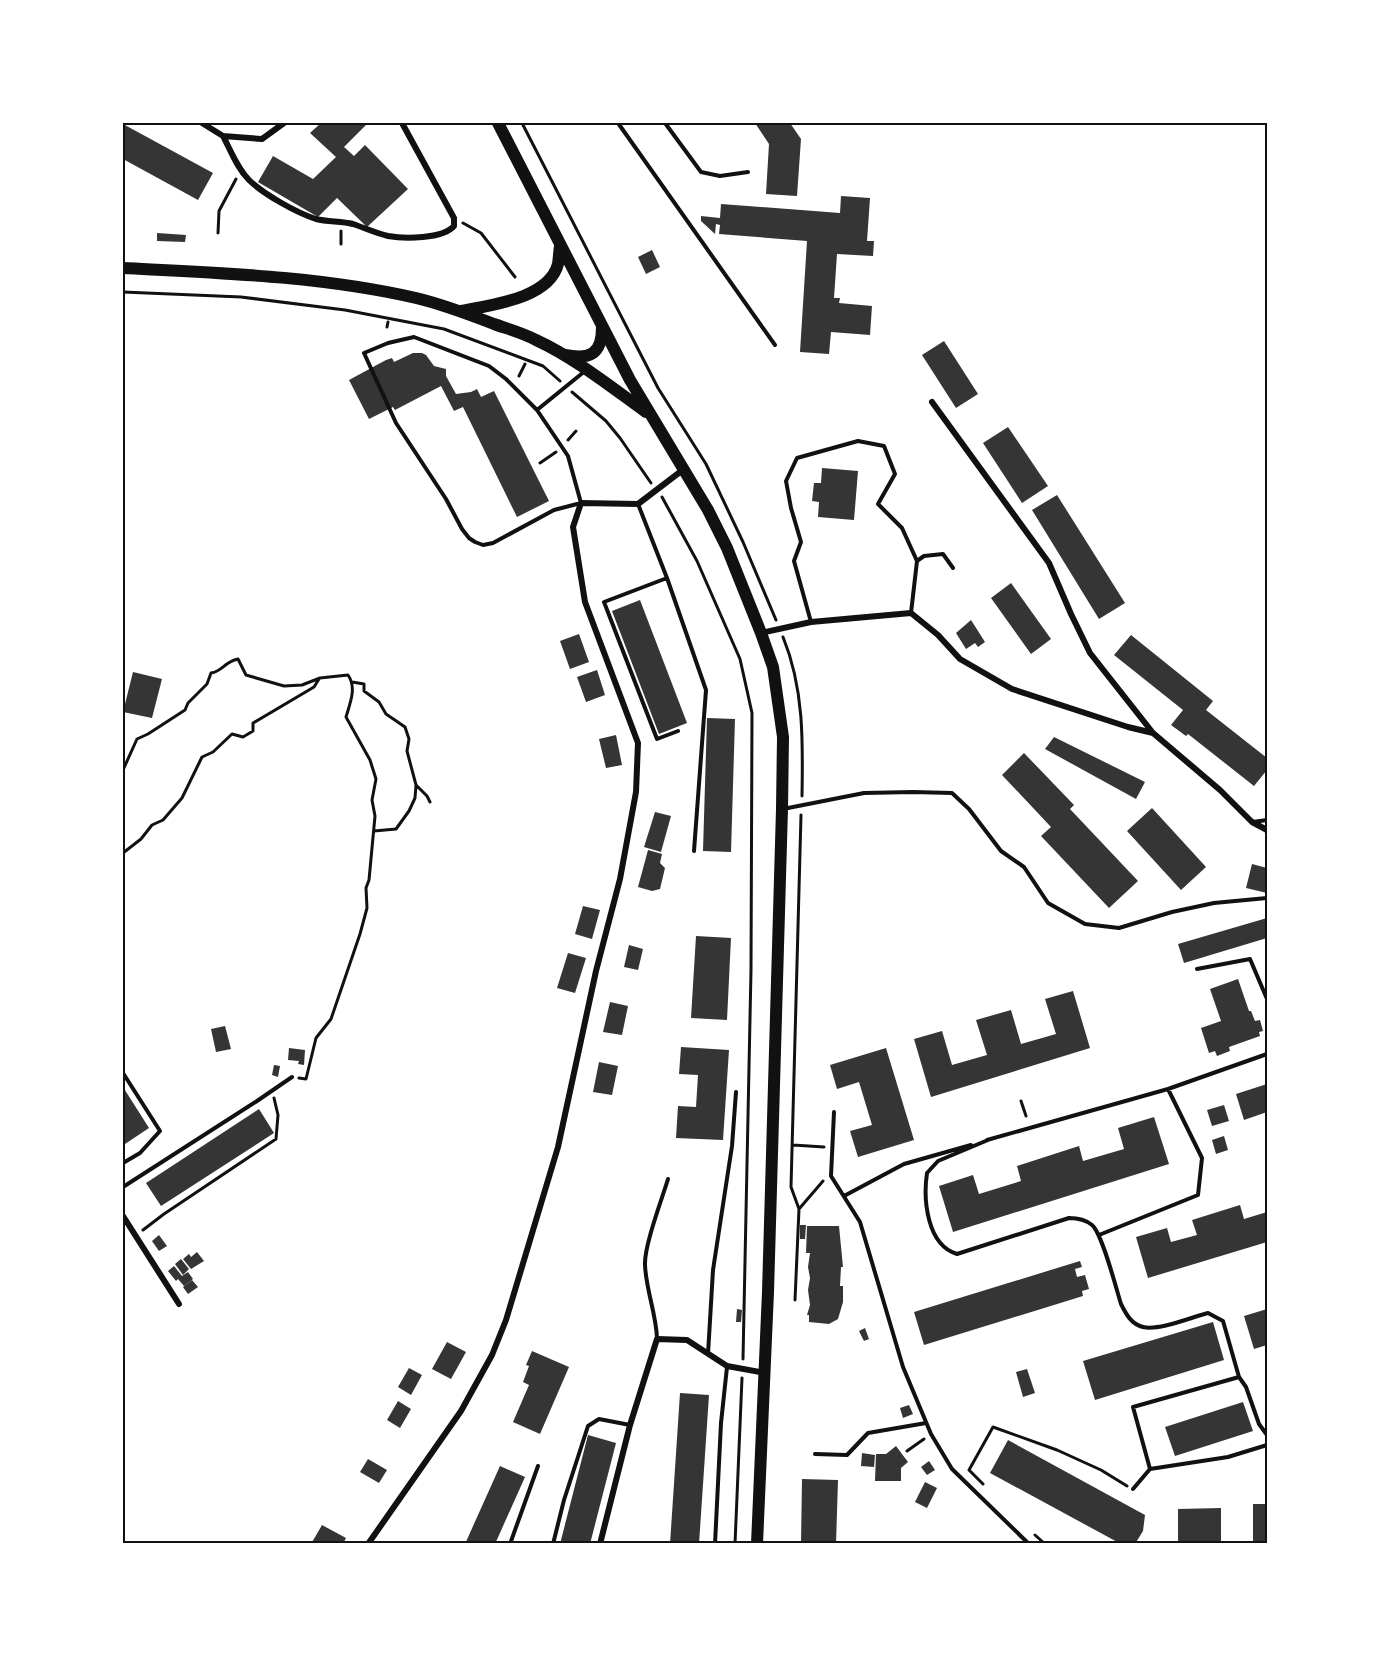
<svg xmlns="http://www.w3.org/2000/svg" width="1390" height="1667" viewBox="0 0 1390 1667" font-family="Arial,sans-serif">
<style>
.building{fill:#353535}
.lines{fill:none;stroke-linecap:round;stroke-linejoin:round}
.path{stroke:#111;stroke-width:3}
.service{stroke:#111;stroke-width:4}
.minor{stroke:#111;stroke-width:6}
.primary{stroke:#111;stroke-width:12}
.neatline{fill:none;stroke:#111;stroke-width:2}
</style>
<rect width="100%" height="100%" fill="#fff"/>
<path class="building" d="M321,123H368L344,147L354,156L365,145L408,189L367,227L337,198L318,217L258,182L273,156L313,179L336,157L310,133Z
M755,123H790L801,139L797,196L766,194L769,144Z
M123,124L213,173L198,200L123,159Z
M841,196L870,198L867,241H874L873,256L837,254L834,298H840L839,303L872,306L870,335L831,332L829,354L800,352L807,241L719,234L720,225L716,224L715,234L701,221V216L720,218L721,204L840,213Z
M157,233L186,235L185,242L157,241Z
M652,250L660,267L646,274L638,257Z
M944,341L978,394L956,408L922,355Z
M413,353H422L426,355L434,366L446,369V376L456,394L471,392L477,389L481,397L494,391L549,501L517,517L463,407L454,411L441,386L395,410L393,407L369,419L349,380L386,360L392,358L394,362Z
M1008,427L1048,486L1022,503L983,443Z
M822,468L858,471L854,520L818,517L819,502L812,501L814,483H821Z
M1057,495L1125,603L1099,619L1032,510Z
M1011,583L1051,639L1031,654L991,598Z
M640,600L687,723L659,734L612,611Z
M971,620L985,642L978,647L975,643L966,649L956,633Z
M579,634L589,662L570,669L560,641Z
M1131,635L1213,701L1206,710L1267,758V770L1254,786L1188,734L1186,736L1171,725L1183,710L1114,655Z
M597,670L605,695L586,702L577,677Z
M133,672L162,679L152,718L123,712Z
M707,718L735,719L731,852L703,851Z
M616,735L622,765L606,768L599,739Z
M1054,737L1145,782L1136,799L1045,749Z
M1024,753L1074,805L1070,809L1138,881L1109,908L1041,836L1051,827L1002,775Z
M1152,808L1206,867L1181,890L1127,831Z
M655,812L671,816L661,852L644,847Z
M648,850L662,854L660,863L665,868L660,889L652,891L638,887Z
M1252,864L1267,868V893L1246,888Z
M583,906L600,910L592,939L575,934Z
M1267,918V938L1184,963L1178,944Z
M696,936L731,938L727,1020L691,1018Z
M629,945L643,949L638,970L624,967Z
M568,953L586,958L575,993L557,988Z
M1238,979L1249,1011H1251L1255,1021L1260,1020L1263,1031L1259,1032L1260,1036L1229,1047L1230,1051L1217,1056L1215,1051L1209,1053L1201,1028L1221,1021L1210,989Z
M1073,991L1090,1048L931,1097L914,1039L942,1031L952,1065L987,1055L976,1020L1011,1010L1021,1044L1056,1034L1045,999Z
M610,1002L628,1006L622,1035L603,1032Z
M225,1026L231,1049L216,1052L211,1029Z
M681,1047L729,1050L723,1140L676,1138L678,1106L696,1107L698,1075L679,1074Z
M289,1048L305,1050L304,1065L298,1064L299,1061L288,1060Z
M886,1048L914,1140L858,1157L850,1131L872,1125L859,1082L837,1089L830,1065Z
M599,1062L618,1066L612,1095L593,1092Z
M274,1065L280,1066L278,1077L272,1075Z
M1267,1084V1112L1244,1120L1236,1094Z
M123,1087L149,1128L125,1144L123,1141Z
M1224,1105L1229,1121L1212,1126L1207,1110Z
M259,1109L274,1133L161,1206L146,1183Z
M1154,1117L1169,1164L953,1232L939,1186L973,1175L979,1194L1021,1181L1017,1166L1079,1146L1083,1161L1124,1149L1118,1128Z
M1224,1136L1228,1150L1216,1154L1212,1140Z
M1240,1205L1244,1219L1267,1212V1242L1148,1278L1136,1237L1167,1228L1171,1242L1197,1235L1192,1220Z
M800,1225H806L805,1239H800Z
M807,1226H839L843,1267H841L840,1286H843V1302L838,1319L829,1324L809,1322V1315H807L810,1305L808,1290L810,1278L808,1267L810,1253H806Z
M159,1235L167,1246L159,1251L152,1241Z
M197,1252L204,1261L191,1269L183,1259L189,1254L191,1257Z
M181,1259L189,1269L183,1275L175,1264Z
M1080,1261L1082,1267L1075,1269L1077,1277L1085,1275L1089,1289L1082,1291L1083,1296L924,1345L914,1312Z
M174,1266L182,1276L188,1272L193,1279L184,1286L178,1279L176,1281L168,1271Z
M192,1280L198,1287L188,1294L183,1287Z
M737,1309L742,1310L741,1322H736Z
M1267,1309V1345L1254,1349L1244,1316Z
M1213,1322L1224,1360L1095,1400L1083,1361Z
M865,1328L869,1339L864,1341L859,1331Z
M447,1342L466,1352L451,1379L432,1369Z
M532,1351L569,1367L540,1434L513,1422L529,1385L523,1382L529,1366L526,1365Z
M409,1368L422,1375L411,1395L398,1387Z
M1027,1369L1035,1393L1023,1397L1016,1372Z
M680,1393L709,1395L699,1544H670Z
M398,1401L411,1409L400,1428L387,1420Z
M1243,1402L1253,1431L1175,1456L1165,1427Z
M909,1405L913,1414L903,1418L900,1408Z
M588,1435L616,1443L590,1544H560Z
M1008,1440L1145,1515L1143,1531L1135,1544H1121L990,1473Z
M896,1446L908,1462L901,1468V1481H875L876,1454H886Z
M862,1453L875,1455L874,1467L861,1466Z
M368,1459L387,1470L379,1483L360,1472Z
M929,1461L935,1470L927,1475L921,1467Z
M500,1466L525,1477L495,1544H465Z
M802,1479L838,1480L836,1544H801Z
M925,1482L937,1488L927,1508L915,1502Z
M1253,1504H1267V1544H1253Z
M1221,1508V1544H1178V1509Z
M322,1525L346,1538L343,1544H311Z"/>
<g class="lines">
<path class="path" d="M522,123L658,388L706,464L743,542L776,620
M463,223L481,233L515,277
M341,231V244
M218,233L219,211L236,179
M123,292L241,297L345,310L444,329L543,366L560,381
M387,327L388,322
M519,376L525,364
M572,392L606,421L620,438L651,483
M568,440L576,431
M540,463L556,452
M662,497L697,561L740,659L752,713L751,970L743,1359
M783,637C804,688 803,742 802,796
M352,682L364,684V691L379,702L386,714L405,727L409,739L407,751L416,785L415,798L409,811L396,829L374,831
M123,770L137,739L148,734L185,710L188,703L207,684L211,673C223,671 224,662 238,659L246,675L284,686L302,685L320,678L348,675C357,688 350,703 346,717L370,760L376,779L372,800L375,816L369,880L366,888L367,908L360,934L331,1019L316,1038L306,1079L299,1078
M416,785L427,796L430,802
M123,853L141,839L152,825L163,820L182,798L202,757L213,752L232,734L243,737L253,731V723L314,687L319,679
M1021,1101L1026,1116
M793,1145L824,1147
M799,1209L823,1181
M143,1230L164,1214L276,1139L278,1115L274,1098
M795,1300L799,1209L791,1187L801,815
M907,1451L924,1439
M983,1484L969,1470L993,1427L1057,1450L1101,1470L1127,1486
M1035,1535L1045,1544
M735,1544L742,1378"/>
<path class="service" d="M618,123L775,345
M665,123L701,172L720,176L748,172
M414,337L489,366L506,379L537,410L568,456L581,503L554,510L493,543L483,545L475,542L469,538L462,529L446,499L396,423L364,353L388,343Z
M537,410L585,371
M638,504L667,578L706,690L694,851
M667,578L604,602L657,739L678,731
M911,613L917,561L924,556L943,554L953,568
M811,622L794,561L801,542L791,508L786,481L797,458L858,441L884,446L895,474L878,504L902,528L917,561
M783,809L864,793L913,792L952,793L969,809L1001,851L1024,867L1048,903L1085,924L1119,928L1172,912L1214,903L1267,898
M1253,822L1267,820
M1197,969L1250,959L1267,999
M123,1073L160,1131L140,1153L123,1163
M834,1112L831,1176L860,1222L903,1367L931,1434L952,1469L1029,1544
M987,1140L1168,1089L1267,1054
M988,1140L938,1161L927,1173C923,1200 927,1245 957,1254L1069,1218C1077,1218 1086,1220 1092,1225C1102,1233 1116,1288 1121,1304C1126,1314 1131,1324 1143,1327C1159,1331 1192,1317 1208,1313L1223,1321L1239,1377L1246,1387L1259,1424L1267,1435
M123,1187L257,1101L292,1077
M844,1196L904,1164L971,1145
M1099,1235L1198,1195L1202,1158L1168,1089
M657,1338C656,1313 646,1290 645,1265C644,1246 662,1199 668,1179
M708,1354L713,1270L732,1146L736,1092
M815,1454L847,1455L868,1433L926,1423
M1150,1469L1228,1457L1267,1445
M1133,1489L1150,1469L1133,1407L1239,1377
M510,1544L538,1466
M553,1544L564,1500L588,1426L599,1419L630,1425
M715,1544L721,1423L727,1367"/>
<path class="minor" d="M202,123L223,136L262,139L284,123
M223,136C231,151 237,168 249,180C263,194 297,213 316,219C328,222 341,221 353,224C365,228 375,233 388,236C404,239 443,239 454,226V218L402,123
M932,402L1049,563L1071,614L1090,653L1153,733L1220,790L1252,822L1267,830
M761,633L811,622L911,613L938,635L960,659L1012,689L1128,727L1153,733
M123,1216L179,1304
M368,1544L461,1411L492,1355L506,1320L558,1147L596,971L620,879L636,792L638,743L585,602L573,527L581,503L638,504L684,469
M600,1544L630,1425L657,1339L687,1340L727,1366L765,1373"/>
<path class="primary" d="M498,123L630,380L708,510L727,548L761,633L773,667L783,737L782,809L768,1292L757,1544
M123,268C221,273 320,276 416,298C442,304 468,314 494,324C508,329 523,333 536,340C575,358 611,387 646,412
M461,311C490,305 549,299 558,264C559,258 559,252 560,246
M565,355C590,360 602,354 602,327"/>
</g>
<rect width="1390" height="1667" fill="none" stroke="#ffffff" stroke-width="249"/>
<rect x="124" y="124" width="1142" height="1418" class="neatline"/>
</svg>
